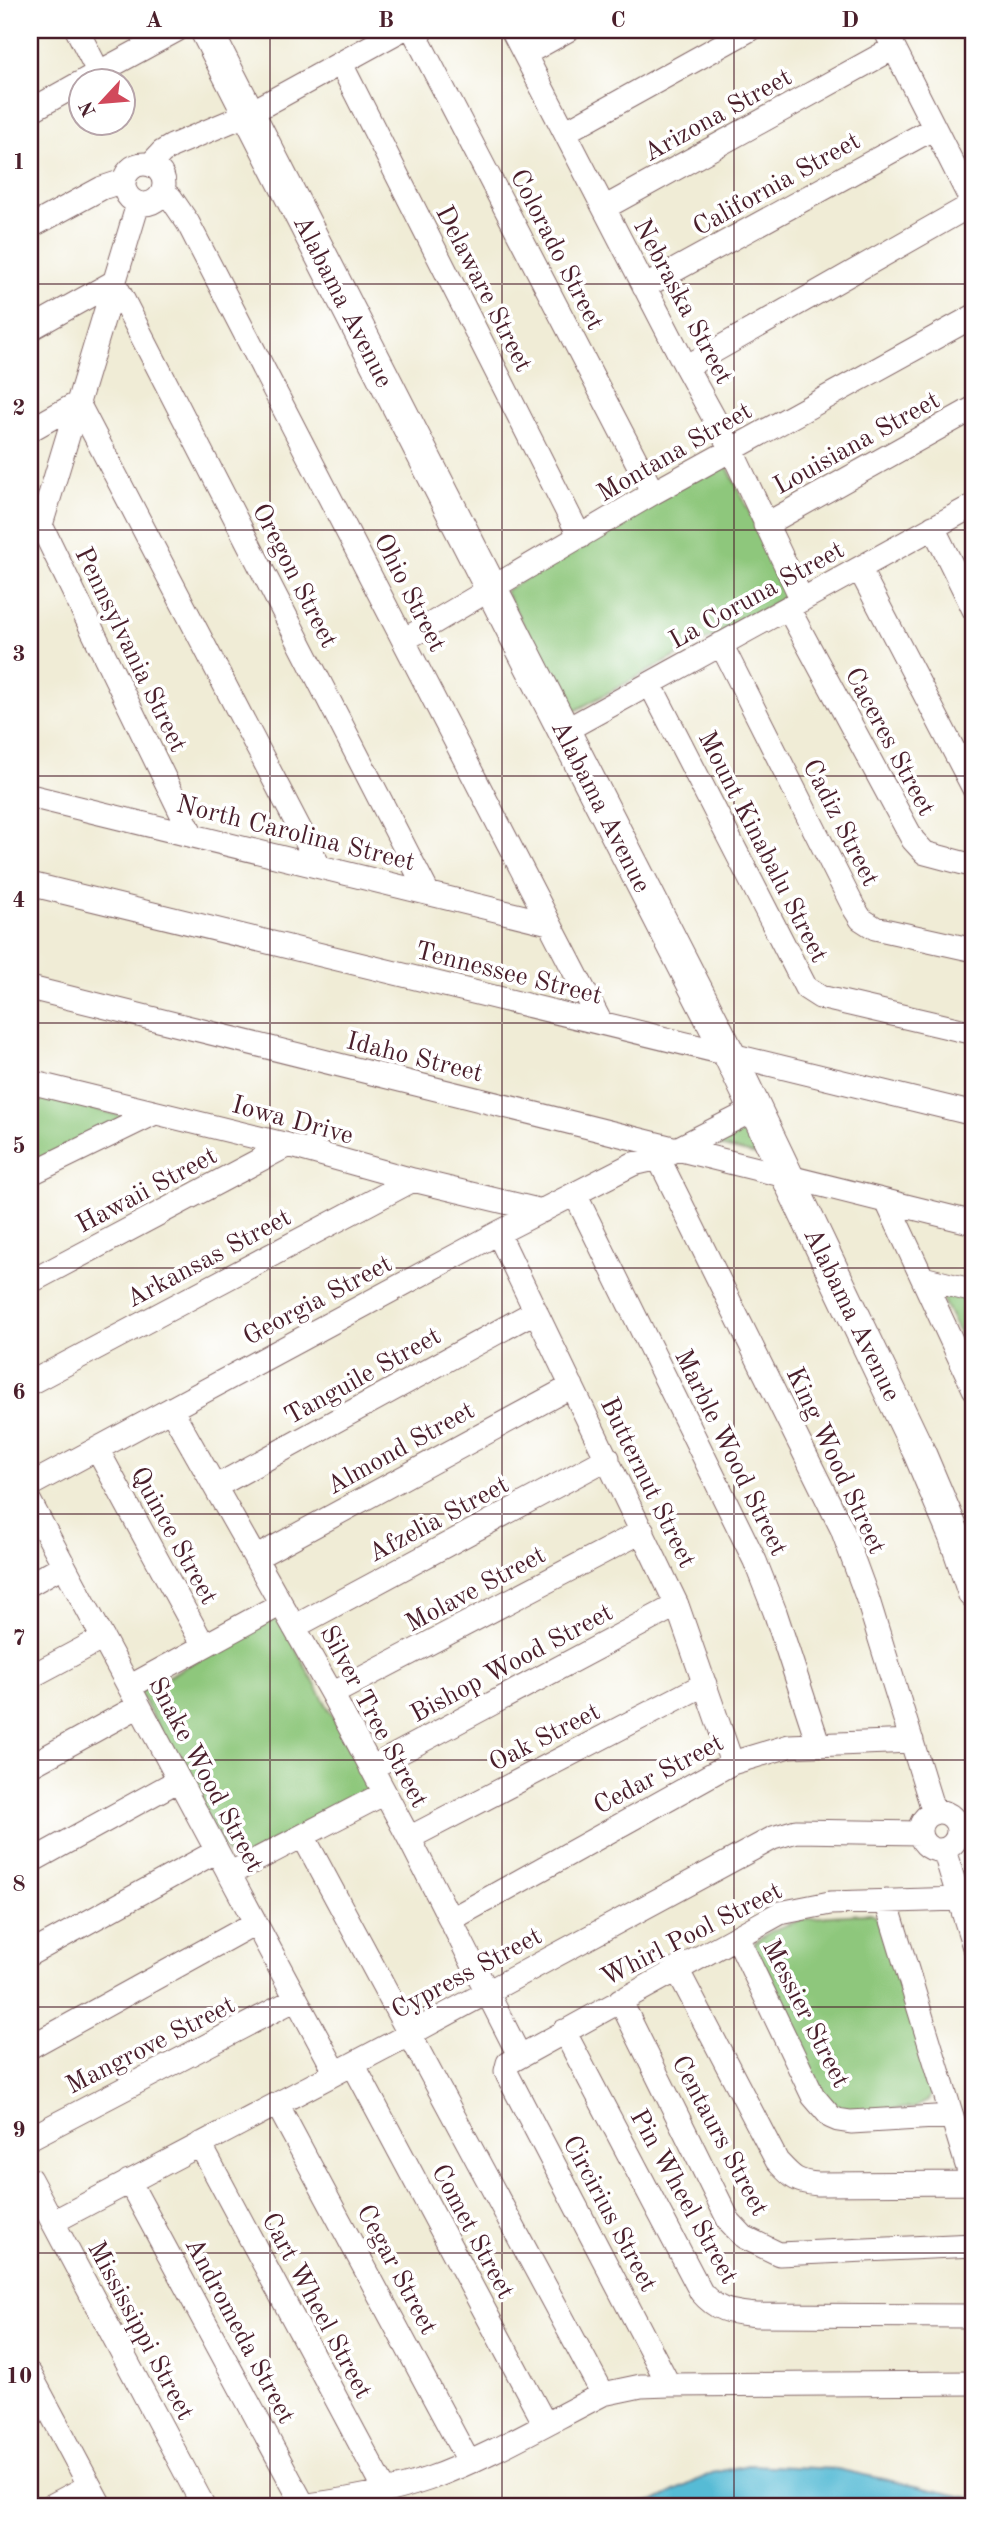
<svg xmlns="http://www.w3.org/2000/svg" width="1004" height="2537" viewBox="0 0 1004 2537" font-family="'Old Standard TT',serif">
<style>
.green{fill:#8ec77b;stroke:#6c7353;stroke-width:2}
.water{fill:#56bbd5;stroke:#506d80;stroke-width:2}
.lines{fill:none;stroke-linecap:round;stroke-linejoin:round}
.street-casing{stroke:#846767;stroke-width:25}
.secondary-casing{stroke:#846767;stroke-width:34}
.street{stroke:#fff;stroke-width:23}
.secondary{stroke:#fff;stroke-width:32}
.grid{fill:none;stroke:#4a1f2b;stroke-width:2;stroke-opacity:0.55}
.labels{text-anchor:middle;stroke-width:7;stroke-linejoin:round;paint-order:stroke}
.street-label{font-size:26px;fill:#4a1f2b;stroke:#fff}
.neatline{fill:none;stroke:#4a1f2b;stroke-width:2.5}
.grid-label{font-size:23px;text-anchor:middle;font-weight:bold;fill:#4a1f2b}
</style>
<rect width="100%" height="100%" fill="#fff"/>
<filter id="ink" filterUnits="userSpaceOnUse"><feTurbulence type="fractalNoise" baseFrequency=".0143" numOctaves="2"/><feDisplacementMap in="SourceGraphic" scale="14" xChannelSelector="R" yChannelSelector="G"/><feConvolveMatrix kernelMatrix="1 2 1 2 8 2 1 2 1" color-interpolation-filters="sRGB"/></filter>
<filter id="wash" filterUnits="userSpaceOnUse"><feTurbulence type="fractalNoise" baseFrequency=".00686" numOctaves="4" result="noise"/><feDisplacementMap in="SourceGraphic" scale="28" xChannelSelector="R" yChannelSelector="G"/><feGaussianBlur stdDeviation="1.57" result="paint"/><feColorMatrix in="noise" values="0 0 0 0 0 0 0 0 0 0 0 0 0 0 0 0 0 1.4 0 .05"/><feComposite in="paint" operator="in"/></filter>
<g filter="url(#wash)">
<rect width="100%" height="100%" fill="#f0ecd6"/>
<path class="green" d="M723,458L790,595L571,713L505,591Z
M32,1094L127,1117L30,1165Z
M744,1125L760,1156L706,1143Z
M939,1293L974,1301V1363Z
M278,1617L373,1789L234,1865L139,1692Z
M871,1914L882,1922L934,2088L928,2101L914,2108L847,2111L835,2105L820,2090L753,1954L754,1943C786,1916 830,1915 871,1914Z"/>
<path class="water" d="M748,2465L837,2469L974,2499V2507H457L486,2504L653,2502L712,2473Z"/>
</g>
<g filter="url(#ink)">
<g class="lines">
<defs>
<path id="street" d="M77,30L99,73
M413,30L653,493
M512,30L686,367L731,449L802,600
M885,30L974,206
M525,54L568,30
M341,64L580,537
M85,80L177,30
M30,111L80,83
M565,132L749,30
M124 184a20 20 0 1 1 40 0a20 20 0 1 1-40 0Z
M150,165L162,152L172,146L248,114L401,30
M163,192L171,198L188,223L601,1023
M604,208L894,48
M30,227L102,188L123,181
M644,287L934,128
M30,329L114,282L428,893
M686,367L973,204
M30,430L78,403L319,866
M41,525L192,835
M41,525L138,204
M765,525L974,408
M933,527L974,610
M860,570L974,789
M788,608L913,840L925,853L974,866
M404,640L653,493L974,316
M721,644L854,908L861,919L875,928L974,950
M650,684L806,988L820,997L974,1033
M564,731L974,505
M30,796L549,923
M30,884L974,1114
M30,988L974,1223
M30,1082L288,1145L413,1180L542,1211
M652,1145L842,1529L867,1597L934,1813
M30,1174L155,1113
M575,1194L755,1561L775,1612L818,1743
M887,1202L974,1389
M498,1233L677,1605L732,1763
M923,1278L974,1291
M30,1282L288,1145
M30,1383L413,1180
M171,1409L332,1694L409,1838L519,2055
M97,1449L204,1646
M30,1485L498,1233L633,1164L659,1158L755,1109
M215,1487L536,1311
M30,1502L336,2073
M255,1558L572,1386
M30,1584L64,1565
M294,1627L608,1458
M30,1677L103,1638
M129,1687L281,1604
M332,1694L643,1531
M30,1766L139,1706
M371,1768L677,1605
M920 1831a19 19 0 1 1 38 0a19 19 0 1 1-38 0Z
M303,1836L603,2394
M409,1838L705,1684
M944,1850L974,1947
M30,1862L179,1780
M229,1874L385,1793
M886,1901L974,2188
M450,1920L732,1763L789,1746L912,1741
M737,1937L813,2096L831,2117L838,2120L851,2122L952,2116
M30,1954L217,1851
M677,1969L777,2161C792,2177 795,2182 818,2184L973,2183
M620,2000L729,2221L744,2237L779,2254L974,2245
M564,2031L701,2292C718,2312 731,2312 756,2315L974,2316
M30,2047L255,1923
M353,2064L545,2424
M277,2104L468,2461
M30,2138L296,1999
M200,2144L386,2492
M30,2179L204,2507
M129,2181L304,2506
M53,2222L410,2034L773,1838L796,1831L920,1833
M30,2374L101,2507
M669,2385L508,2076L506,2071L508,2063L780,1913L830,1903L959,1899
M49,2507L89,2486
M291,2507C337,2502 384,2494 428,2479C487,2458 546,2423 603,2394L641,2386L669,2385L974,2383"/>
<path id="secondary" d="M206,30L729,1054L919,1452L955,1537L974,1593"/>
</defs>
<use href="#street" class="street-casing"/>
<use href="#secondary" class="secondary-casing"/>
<use href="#street" class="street"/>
<use href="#secondary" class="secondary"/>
</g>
</g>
<path class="grid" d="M270,30V2507M502,30V2507M734,30V2507M30,284H974M30,530H974M30,776H974M30,1023H974M30,1268H974M30,1514H974M30,1760H974M30,2007H974M30,2253H974"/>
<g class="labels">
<g class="street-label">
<text transform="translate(717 114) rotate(-29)" y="9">Arizona Street</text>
<text transform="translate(776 183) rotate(-29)" y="9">California Street</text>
<text transform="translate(558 249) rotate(63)" y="9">Colorado Street</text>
<text transform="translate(485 288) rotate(63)" y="9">Delaware Street</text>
<text transform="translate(344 301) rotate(63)" y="9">Alabama Avenue</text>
<text transform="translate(684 301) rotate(62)" y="9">Nebraska Street</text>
<text transform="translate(856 442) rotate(-29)" y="9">Louisiana Street</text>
<text transform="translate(674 451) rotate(-30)" y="9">Montana Street</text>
<text transform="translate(296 575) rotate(63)" y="9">Oregon Street</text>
<text transform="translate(411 592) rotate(63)" y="9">Ohio Street</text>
<text transform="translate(756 594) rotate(-29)" y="9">La Coruna Street</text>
<text transform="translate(132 649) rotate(64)" y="9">Pennsylvania Street</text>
<text transform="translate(891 741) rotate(62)" y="9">Caceres Street</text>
<text transform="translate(602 806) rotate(63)" y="9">Alabama Avenue</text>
<text transform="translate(842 822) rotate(63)" y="9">Cadiz Street</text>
<text transform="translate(296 832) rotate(14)" y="9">North Carolina Street</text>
<text transform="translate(764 846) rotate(63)" y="9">Mount Kinabalu Street</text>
<text transform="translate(509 972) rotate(14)" y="9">Tennessee Street</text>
<text transform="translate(415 1056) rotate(14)" y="9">Idaho Street</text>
<text transform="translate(293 1119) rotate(15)" y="9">Iowa Drive</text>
<text transform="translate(146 1189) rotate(-28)" y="9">Hawaii Street</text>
<text transform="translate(208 1257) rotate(-28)" y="9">Arkansas Street</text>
<text transform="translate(317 1299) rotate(-28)" y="9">Georgia Street</text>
<text transform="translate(853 1314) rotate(64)" y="9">Alabama Avenue</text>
<text transform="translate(362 1375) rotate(-29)" y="9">Tanguile Street</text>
<text transform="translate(400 1447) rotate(-29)" y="9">Almond Street</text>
<text transform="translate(732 1452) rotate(64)" y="9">Marble Wood Street</text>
<text transform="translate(837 1460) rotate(65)" y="9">King Wood Street</text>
<text transform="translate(649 1482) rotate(64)" y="9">Butternut Street</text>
<text transform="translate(438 1518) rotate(-28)" y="9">Afzelia Street</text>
<text transform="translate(175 1535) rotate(61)" y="9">Quince Street</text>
<text transform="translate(475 1588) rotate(-28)" y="9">Molave Street</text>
<text transform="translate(511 1662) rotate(-28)" y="9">Bishop Wood Street</text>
<text transform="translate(375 1716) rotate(62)" y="9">Silver Tree Street</text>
<text transform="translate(544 1736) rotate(-27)" y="9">Oak Street</text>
<text transform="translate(658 1773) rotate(-28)" y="9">Cedar Street</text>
<text transform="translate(207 1774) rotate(62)" y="9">Snake Wood Street</text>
<text transform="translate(691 1933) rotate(-27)" y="9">Whirl Pool Street</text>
<text transform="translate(466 1972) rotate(-28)" y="9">Cypress Street</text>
<text transform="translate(807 2013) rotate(63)" y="9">Messier Street</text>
<text transform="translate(150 2044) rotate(-27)" y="9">Mangrove Street</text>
<text transform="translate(721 2135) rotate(62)" y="9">Centaurs Street</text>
<text transform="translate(685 2196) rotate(61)" y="9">Pin Wheel Street</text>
<text transform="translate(611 2213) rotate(62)" y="9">Circirius Street</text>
<text transform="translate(474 2231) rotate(62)" y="9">Comet Street</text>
<text transform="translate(398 2269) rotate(62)" y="9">Cegar Street</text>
<text transform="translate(318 2305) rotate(62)" y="9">Cart Wheel Street</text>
<text transform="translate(142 2330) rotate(62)" y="9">Mississippi Street</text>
<text transform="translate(241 2330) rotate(62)" y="9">Andromeda Street</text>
</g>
</g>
<rect width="1004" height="2537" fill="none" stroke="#fff" stroke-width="77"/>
<g transform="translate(102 102) rotate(244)"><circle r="33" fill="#ffffff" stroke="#b7a5aa" stroke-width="2"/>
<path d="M0-5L12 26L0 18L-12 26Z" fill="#d1495b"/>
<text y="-10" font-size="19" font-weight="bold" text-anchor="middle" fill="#4a1f2b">N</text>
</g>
<rect x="38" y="38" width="927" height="2460" class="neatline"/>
<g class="grid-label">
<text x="154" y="27">A</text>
<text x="386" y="27">B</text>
<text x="618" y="27">C</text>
<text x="850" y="27">D</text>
<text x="19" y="169">1</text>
<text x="19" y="415">2</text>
<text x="19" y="661">3</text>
<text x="19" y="907">4</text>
<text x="19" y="1153">5</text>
<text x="19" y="1399">6</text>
<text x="19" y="1645">7</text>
<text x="19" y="1891">8</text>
<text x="19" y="2137">9</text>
<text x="19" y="2383">10</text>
</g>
</svg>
